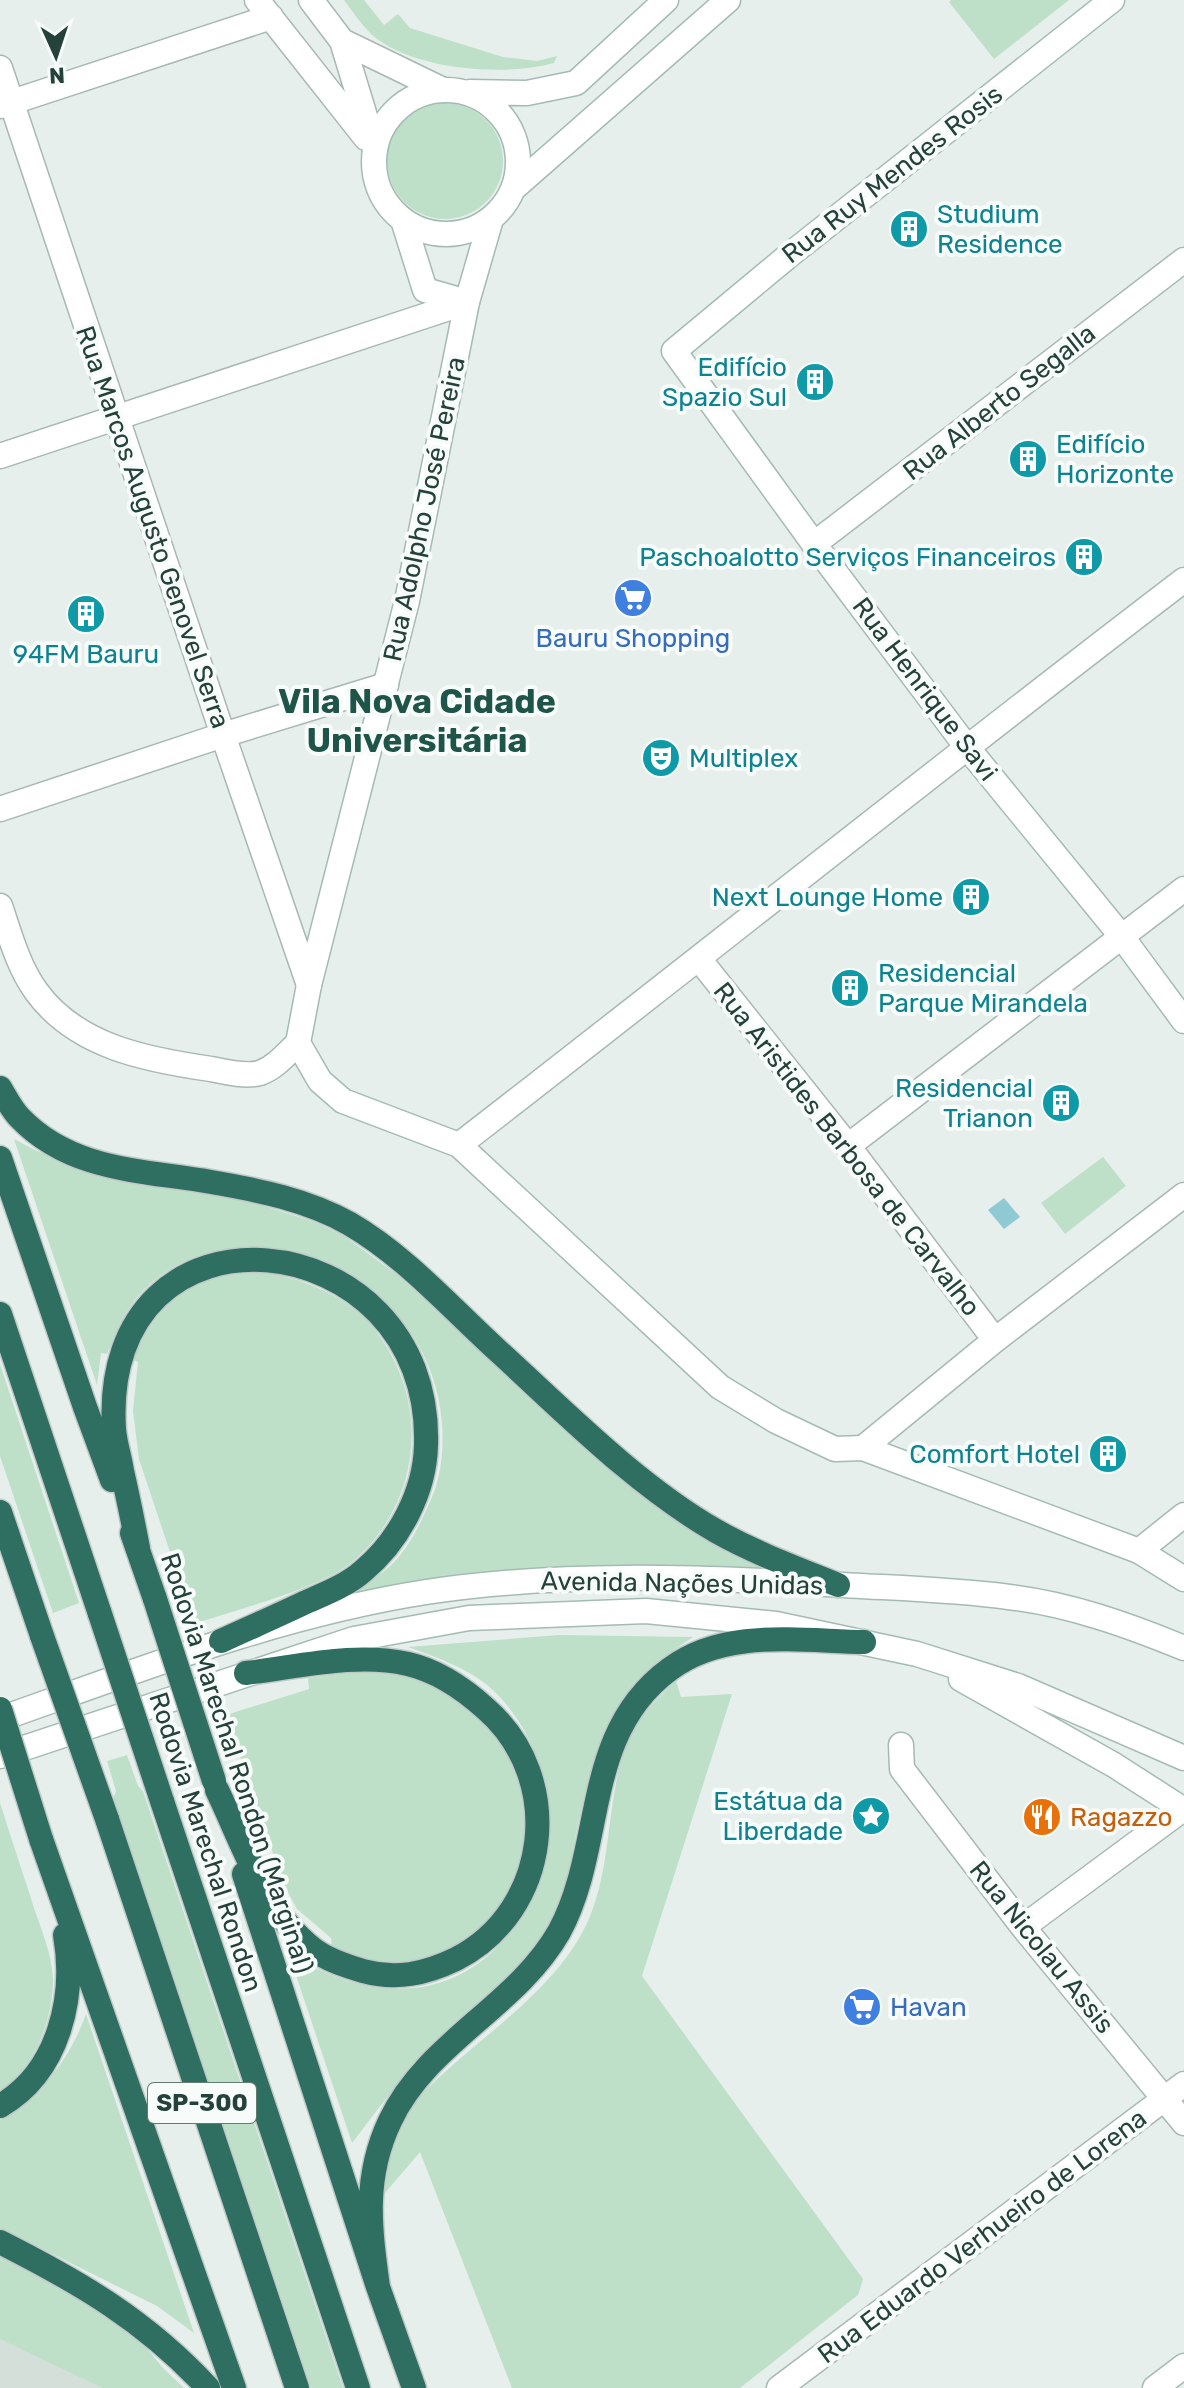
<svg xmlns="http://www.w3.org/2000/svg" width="1184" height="2388" viewBox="0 0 1184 2388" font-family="Rubik,sans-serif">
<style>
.built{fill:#d4dfda}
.green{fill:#bfe0c8}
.water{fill:#8ec9d4}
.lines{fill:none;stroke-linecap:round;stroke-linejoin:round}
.street-casing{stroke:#a8b8b2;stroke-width:27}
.secondary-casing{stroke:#a4bbb3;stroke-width:27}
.highway-casing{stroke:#c2cac8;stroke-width:27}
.street{stroke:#fff;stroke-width:24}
.secondary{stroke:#fff;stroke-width:24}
.highway{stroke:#2f6f62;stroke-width:24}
.highway-bridge-casing{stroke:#c2cac8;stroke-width:27;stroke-linecap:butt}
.highway-bridge{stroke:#2f6f62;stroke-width:24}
.labels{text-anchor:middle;stroke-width:8;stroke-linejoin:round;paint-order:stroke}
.shield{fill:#f7fbf9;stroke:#637a73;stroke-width:2}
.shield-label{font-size:24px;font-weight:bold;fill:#24423a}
.street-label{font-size:26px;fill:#24423a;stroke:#f7fbf9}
.culture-label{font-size:26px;fill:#0d838f;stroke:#f7fbf9;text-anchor:end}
.shop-label{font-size:26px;fill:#366cbe;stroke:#f7fbf9}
.food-label{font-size:26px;fill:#c56008;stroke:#f7fbf9;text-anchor:start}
.district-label{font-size:34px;font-weight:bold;fill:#1f5548;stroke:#f7fbf9}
</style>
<rect width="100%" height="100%" fill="#e6efeb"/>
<path class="built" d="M0,2339L44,2359L102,2388H0Z"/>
<path class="green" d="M344,0H364L384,25L398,14L410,28L503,57L537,61L557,56L554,63C504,77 411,70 371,34C361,24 352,11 344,0Z
M951,0H1069L994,59L949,2Z
M387 161a58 58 0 1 1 116 0a58 58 0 1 1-116 0Z
M14,1139L37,1151L116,1180L205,1192L251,1202L315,1222L344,1236L399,1276L555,1416L777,1571C623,1562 488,1562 337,1599C354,1589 374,1580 389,1567C406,1552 419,1527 428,1506C441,1480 444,1452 442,1424C435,1318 339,1237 234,1249C196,1253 159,1269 135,1300C122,1316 115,1335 107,1354L101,1353L97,1385Z
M1103,1157L1126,1186L1065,1234L1041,1203Z
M252,1268C292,1278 324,1285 358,1312C371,1322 379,1335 388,1349C430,1420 415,1509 352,1562C322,1588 235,1610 194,1624L139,1459L133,1411L138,1362L133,1360C155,1303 192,1277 252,1268Z
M0,1364L79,1603L53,1613L0,1456Z
M559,1635L693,1637C612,1689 595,1743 576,1834C571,1862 566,1890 554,1916C526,1975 468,2014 422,2059C395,2084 374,2115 352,2143L289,1954C331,1978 373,1994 422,1987C452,1982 480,1966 500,1944C563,1876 564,1764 498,1695C474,1670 441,1659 408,1647Z
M360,1671C472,1671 559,1772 513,1882C498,1917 478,1939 442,1953C397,1971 376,1969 332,1947L331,1938L297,1909L283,1883L226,1715L309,1689L308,1678Z
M676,1681L681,1697L732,1694L642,1976L863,2279L858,2295L740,2388H512L420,2152L379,2200C388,2158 394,2133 419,2097C473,2040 555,1994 588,1921C612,1867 606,1804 625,1748C634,1722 656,1699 676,1681Z
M127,1755L138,1786L143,1791L343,2388H311L113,1799L116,1791L107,1761Z
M0,1803C11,1838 23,1873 34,1908C42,1931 52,1955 53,1979C53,2020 35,2068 0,2091Z
M86,2014L194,2333L157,2306L0,2228V2120C40,2098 71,2057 86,2014Z
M0,2256L92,2304L141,2341L163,2368L184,2388H102L0,2339Z"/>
<path class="water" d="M1004,1198L1020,1217L1004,1229L988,1210Z"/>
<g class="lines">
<defs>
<path id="street" d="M257,0L366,138
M311,0L342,41
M0,68L223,735L309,985
M0,106L271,17
M375,149L342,41L443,90
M0,456L467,302
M814,544L1184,260
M0,809L223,735L386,685
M0,906C10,935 18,966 36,991C76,1047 148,1060 211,1069C225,1072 246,1077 260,1073C276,1067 286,1054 298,1043
M699,959L848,1146L995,1340
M459,1145C701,958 940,766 1184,580
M848,1146L1184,889
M863,1448L995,1340L1184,1195
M1139,1551L1184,1515
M901,1745L902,1769L1023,1927L1184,2123
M1023,1927L1183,1809
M779,2388L1184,2084
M1155,2388L1184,2366"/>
<path id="secondary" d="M1112,0L787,257L674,351L814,544L966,746L1122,937L1184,1021
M374 162a72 72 0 1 1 144 0a72 72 0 1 1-144 0Z
M470,92L527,93L576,83L666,0
M515,187L728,0
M491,219L467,302L407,601L309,985L298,1043L320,1081L343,1101L459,1145L720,1387L776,1421L835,1449L863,1448L1139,1551L1184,1579
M403,220L425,290L467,302
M961,1679L1114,1765L1184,1810
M0,1719C139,1670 279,1615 426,1592C559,1572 693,1577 827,1584C887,1588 949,1589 1009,1597C1069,1604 1128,1625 1184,1648
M0,1756L354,1639L469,1618L646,1611L776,1624L917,1654L1018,1686L1184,1758"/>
<path id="highway" d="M0,1088C6,1098 12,1110 20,1118C72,1172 144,1170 211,1182C258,1190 308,1200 350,1224C405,1256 450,1307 497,1350C565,1412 636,1485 716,1531C755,1553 796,1568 838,1585
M0,1158L85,1407L112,1480
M0,1314L100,1614
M0,1512L42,1636
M132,1533L155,1599
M138,1548C133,1522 128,1497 122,1471C120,1457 115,1443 114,1429C99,1184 433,1219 426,1445C425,1492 399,1541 363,1571C346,1586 324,1594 304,1603C277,1616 249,1628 221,1641
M217,1790C243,1844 264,1911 313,1949C327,1960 346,1966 363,1971C396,1980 425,1974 456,1959C550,1911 566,1779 486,1709C464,1689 438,1671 408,1664C356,1652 298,1667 246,1673
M162,1801L358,2388
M107,1819L297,2388
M41,1839L234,2388
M244,1874L378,2287L414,2388
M0,2106C59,2072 76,1997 65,1935
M0,2242C81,2283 146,2321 208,2388
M378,2287C370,2228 363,2178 390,2121C427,2042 516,2007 559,1932C606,1846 581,1734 670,1669C725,1628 800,1641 864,1642"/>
</defs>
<use href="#street" class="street-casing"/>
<use href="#secondary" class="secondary-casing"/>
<use href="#highway" class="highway-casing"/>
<use href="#street" class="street"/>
<use href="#secondary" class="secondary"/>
<use href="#highway" class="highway"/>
<defs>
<path id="highway-bridge" d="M155,1599L214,1781
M100,1614L162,1801
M42,1636L107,1819
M0,1709L41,1839"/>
</defs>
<use href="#highway-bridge" class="highway-bridge-casing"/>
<use href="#highway-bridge" class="highway-bridge"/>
</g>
<defs>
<symbol id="building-disc" viewBox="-11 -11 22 22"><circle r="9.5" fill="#0f9aa8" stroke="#f7fbf9"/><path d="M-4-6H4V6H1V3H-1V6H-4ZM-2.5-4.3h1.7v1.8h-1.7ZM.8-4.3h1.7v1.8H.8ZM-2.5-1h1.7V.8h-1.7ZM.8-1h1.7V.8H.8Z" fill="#fff"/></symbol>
<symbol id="supermarket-disc" viewBox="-11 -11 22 22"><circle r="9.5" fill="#3f7fe0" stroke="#f7fbf9"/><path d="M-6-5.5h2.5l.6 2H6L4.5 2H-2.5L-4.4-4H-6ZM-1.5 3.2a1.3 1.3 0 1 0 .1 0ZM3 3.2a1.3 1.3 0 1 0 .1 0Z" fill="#fff"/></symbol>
<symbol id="theatre-disc" viewBox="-11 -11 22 22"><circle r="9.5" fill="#0f9aa8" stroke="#f7fbf9"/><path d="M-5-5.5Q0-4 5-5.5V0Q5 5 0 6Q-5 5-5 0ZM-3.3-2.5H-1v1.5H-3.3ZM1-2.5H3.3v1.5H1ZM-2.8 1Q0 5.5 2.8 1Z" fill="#fff"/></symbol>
<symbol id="sight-disc" viewBox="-11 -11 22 22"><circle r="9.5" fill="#0f9aa8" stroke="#f7fbf9"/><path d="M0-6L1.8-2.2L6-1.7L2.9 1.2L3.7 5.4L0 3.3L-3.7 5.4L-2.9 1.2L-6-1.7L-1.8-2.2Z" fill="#fff"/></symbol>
<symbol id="restaurant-disc" viewBox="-11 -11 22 22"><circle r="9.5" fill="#e8710a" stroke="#f7fbf9"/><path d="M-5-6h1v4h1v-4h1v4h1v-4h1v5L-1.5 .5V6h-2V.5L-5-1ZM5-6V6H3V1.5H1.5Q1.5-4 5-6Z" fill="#fff"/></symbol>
</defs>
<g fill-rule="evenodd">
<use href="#building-disc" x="887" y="207" width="44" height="44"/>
<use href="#building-disc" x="793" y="360" width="44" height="44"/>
<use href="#building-disc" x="1006" y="437" width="44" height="44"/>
<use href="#building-disc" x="1062" y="535" width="44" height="44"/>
<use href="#supermarket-disc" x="611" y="576" width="44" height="44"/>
<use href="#building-disc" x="64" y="592" width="44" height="44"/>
<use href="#theatre-disc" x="639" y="736" width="44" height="44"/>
<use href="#building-disc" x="949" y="875" width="44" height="44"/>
<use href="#building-disc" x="828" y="966" width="44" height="44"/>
<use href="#building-disc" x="1039" y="1081" width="44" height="44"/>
<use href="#building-disc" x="1086" y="1432" width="44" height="44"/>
<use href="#sight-disc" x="849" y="1794" width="44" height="44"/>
<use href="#restaurant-disc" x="1020" y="1795" width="44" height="44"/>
<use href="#supermarket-disc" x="840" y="1985" width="44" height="44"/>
</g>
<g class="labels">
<rect class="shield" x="148" y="2083" width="108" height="40" rx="6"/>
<g class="shield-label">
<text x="202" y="2111">SP-300</text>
</g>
<g class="street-label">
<text transform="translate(892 174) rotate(-38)" y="9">Rua Ruy Mendes Rosis</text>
<text transform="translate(999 402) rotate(-38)" y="9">Rua Alberto Segalla</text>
<text transform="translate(424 509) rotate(-78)" y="9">Rua Adolpho José Pereira</text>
<text transform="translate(153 527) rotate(71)" y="9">Rua Marcos Augusto Genovel Serra</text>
<text transform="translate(925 689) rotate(53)" y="9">Rua Henrique Savi</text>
<text transform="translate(847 1149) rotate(52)" y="9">Rua Aristides Barbosa de Carvalho</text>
<text transform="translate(682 1583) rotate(1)" y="9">Avenida Nações Unidas</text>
<text transform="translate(237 1763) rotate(72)" y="9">Rodovia Marechal Rondon (Marginal)</text>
<text transform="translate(206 1842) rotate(72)" y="9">Rodovia Marechal Rondon</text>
<text transform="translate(1042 1947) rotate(51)" y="9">Rua Nicolau Assis</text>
<text transform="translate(982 2236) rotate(-37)" y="9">Rua Eduardo Verhueiro de Lorena</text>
</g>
<g class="culture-label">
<text x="937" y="223" text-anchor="start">Studium<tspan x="937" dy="30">Residence</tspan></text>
<text x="787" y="376">Edifício<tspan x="787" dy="30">Spazio Sul</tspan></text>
<text x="1056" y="453" text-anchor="start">Edifício<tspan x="1056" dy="30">Horizonte</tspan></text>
<text x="1056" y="566">Paschoalotto Serviços Financeiros</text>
<text x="86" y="663" text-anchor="middle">94FM Bauru</text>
<text x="689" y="767" text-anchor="start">Multiplex</text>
<text x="943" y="906">Next Lounge Home</text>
<text x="878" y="982" text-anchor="start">Residencial<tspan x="878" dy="30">Parque Mirandela</tspan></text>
<text x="1033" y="1097">Residencial<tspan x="1033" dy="30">Trianon</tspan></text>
<text x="1080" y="1463">Comfort Hotel</text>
<text x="843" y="1810">Estátua da<tspan x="843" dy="30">Liberdade</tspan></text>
</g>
<g class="shop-label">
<text x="633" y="647">Bauru Shopping</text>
<text x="890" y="2016" text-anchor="start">Havan</text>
</g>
<g class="food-label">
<text x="1070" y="1826">Ragazzo</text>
</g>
<g class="district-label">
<text x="417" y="713">Vila Nova Cidade<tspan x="417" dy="39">Universitária</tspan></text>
</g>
</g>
<g transform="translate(56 56) rotate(177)" stroke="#f7fbf9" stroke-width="6" paint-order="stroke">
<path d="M0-6L14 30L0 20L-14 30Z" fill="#24423a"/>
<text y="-12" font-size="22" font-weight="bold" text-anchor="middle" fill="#24423a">N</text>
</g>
</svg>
